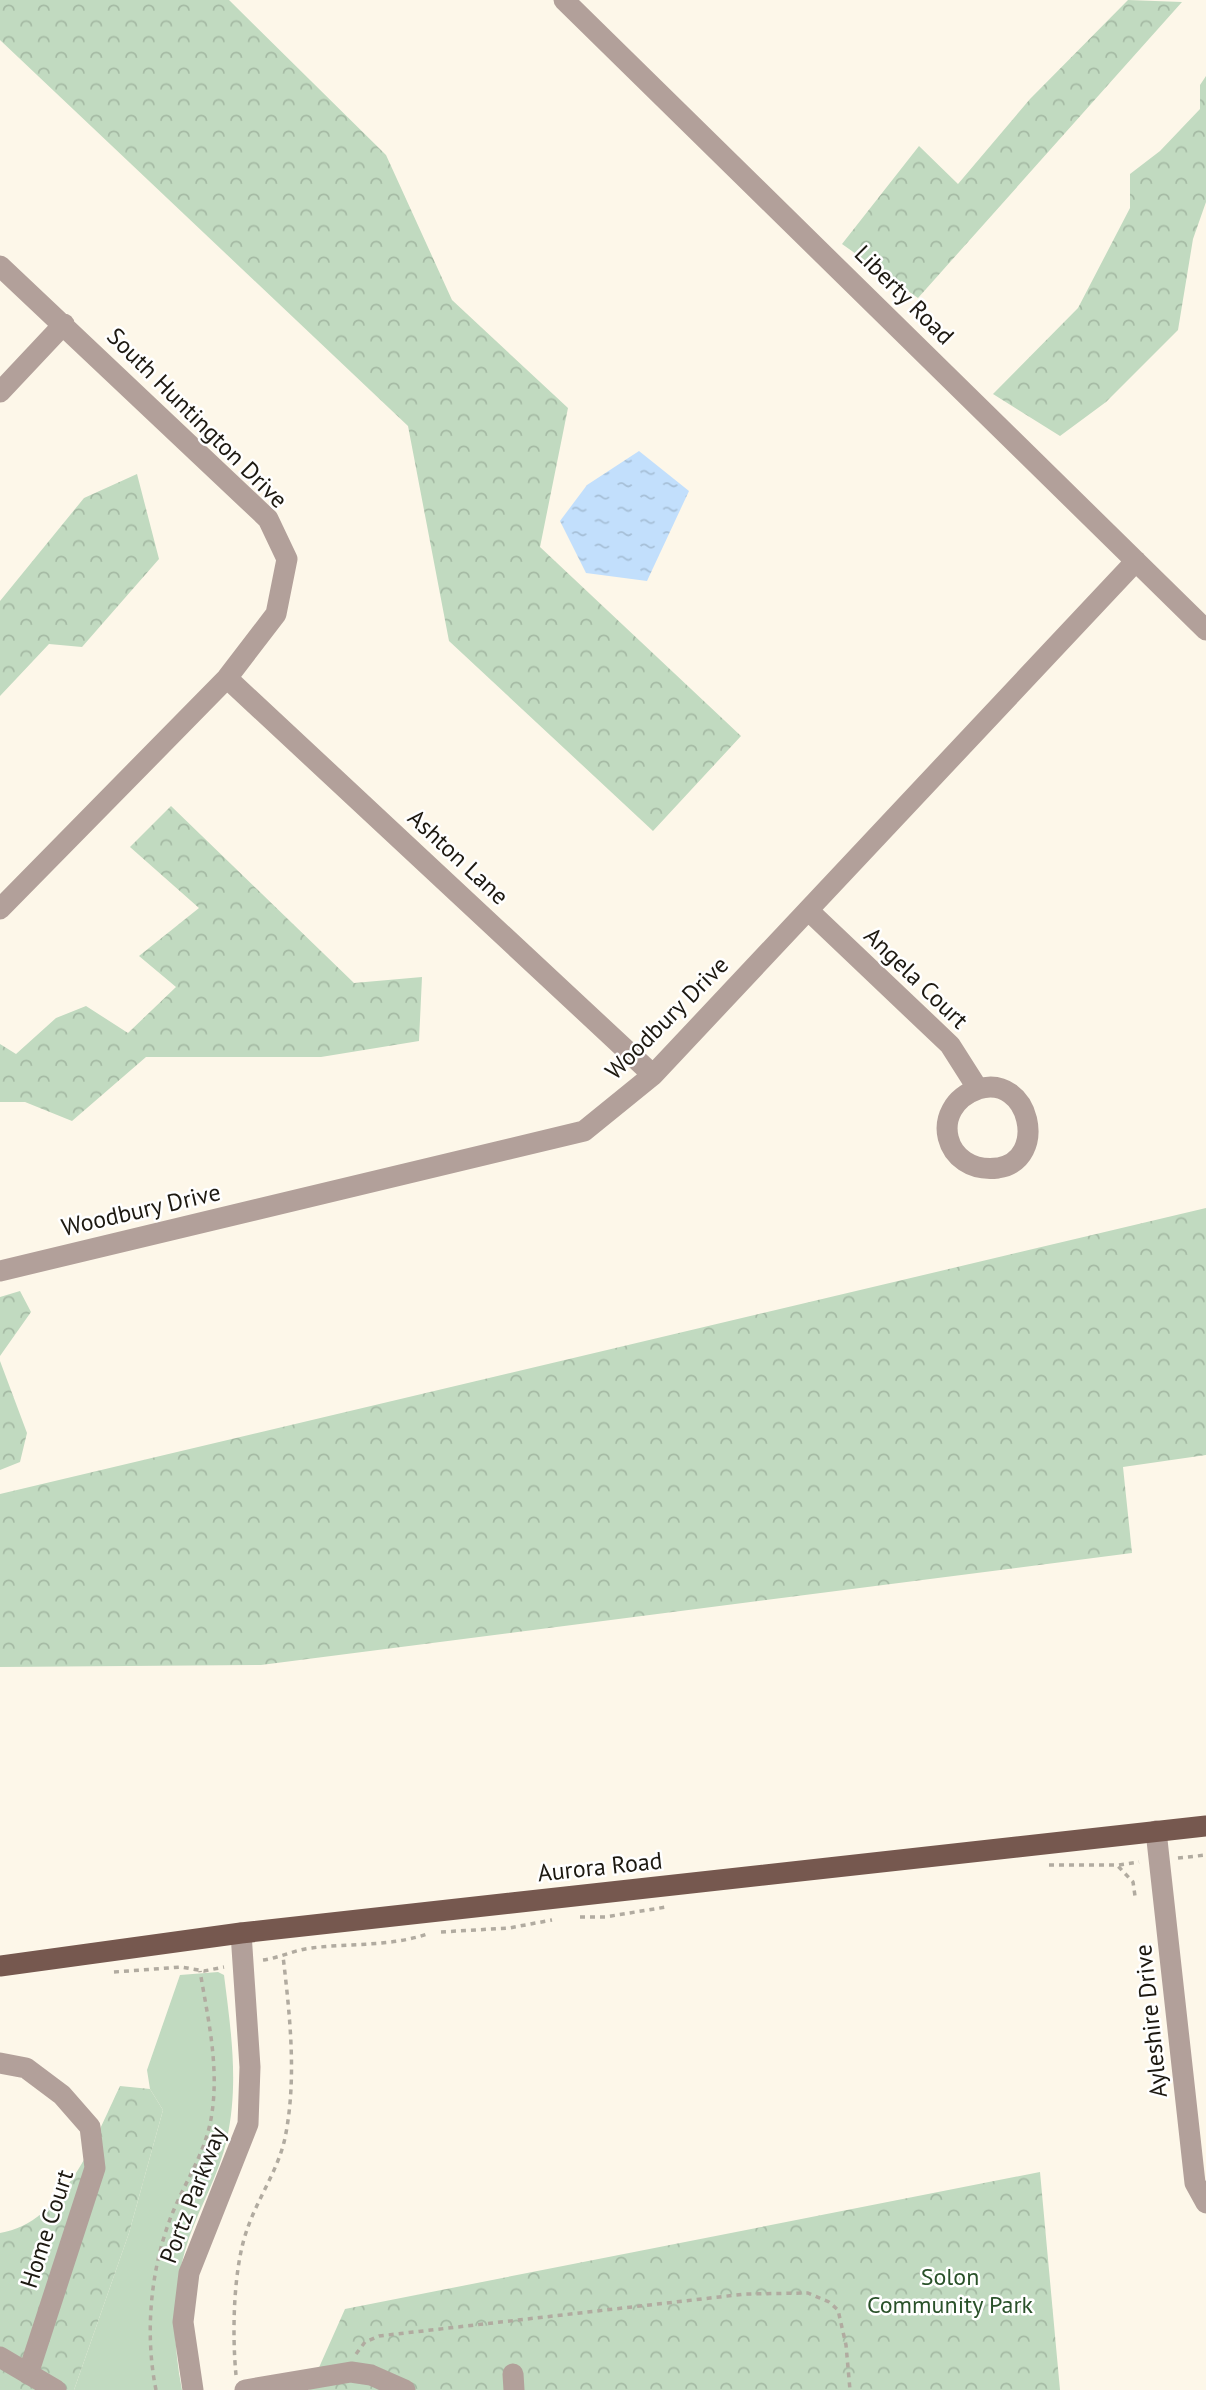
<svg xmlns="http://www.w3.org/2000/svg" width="1206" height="2390" viewBox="0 0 1206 2390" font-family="'PT Sans',sans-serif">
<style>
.grass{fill:#c1dac0}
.forest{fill:url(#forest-crowns)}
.water{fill:url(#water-ripples)}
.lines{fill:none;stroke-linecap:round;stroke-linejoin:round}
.path{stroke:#b1aba0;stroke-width:3.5;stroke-dasharray:5 5;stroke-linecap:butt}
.minor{stroke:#b2a09a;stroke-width:21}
.major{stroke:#76584f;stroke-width:21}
.labels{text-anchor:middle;stroke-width:5;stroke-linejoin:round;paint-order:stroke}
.street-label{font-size:24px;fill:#1d1911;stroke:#fff}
.park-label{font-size:24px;fill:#295129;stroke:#fff}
</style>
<defs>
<pattern id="forest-crowns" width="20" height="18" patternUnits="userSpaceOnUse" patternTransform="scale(1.75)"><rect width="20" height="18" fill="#c1dac0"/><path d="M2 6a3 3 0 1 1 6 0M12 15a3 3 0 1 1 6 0" fill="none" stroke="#a5baa4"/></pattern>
<pattern id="water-ripples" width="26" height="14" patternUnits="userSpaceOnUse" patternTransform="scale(1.75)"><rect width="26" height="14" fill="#c2dffc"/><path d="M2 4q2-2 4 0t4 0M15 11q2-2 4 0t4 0" fill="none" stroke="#a6bfd7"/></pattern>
</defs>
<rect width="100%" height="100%" fill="#fdf7e9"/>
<path class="grass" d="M218,1972L224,1975C231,2031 239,2083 227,2139C219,2174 201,2204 189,2238C172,2287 172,2340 182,2390H74L129,2233L163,2110L150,2089L147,2070L180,1975Z"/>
<path class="forest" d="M0,0H229L386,155L452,300L568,408L540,547L741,736L653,831L449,641L408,426L0,40Z
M1128,0L1182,2L918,298L842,244L919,146L958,184L1030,99Z
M1206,76V202L1193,239L1178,330L1106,402L1060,436L993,394L1078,308L1130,208V174L1160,151L1200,109V85Z
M137,474L159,559L82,647L49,644L0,696V601L84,498Z
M171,806L354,983L422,977L419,1041L321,1057H146L72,1121L25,1102H0V1044L16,1054L56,1018L86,1006L128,1033L176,987L139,956L199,908L130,847Z
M1206,1208V1455L1123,1467L1132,1553L261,1665L0,1667V1494Z
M20,1291L31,1312L0,1356V1297Z
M0,1361L27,1433L20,1462L0,1470Z
M120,2086L150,2089L163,2110L129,2233L74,2390H0V2233C64,2223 95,2138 120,2086Z
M1040,2172L1060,2390H309L345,2309Z"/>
<path class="water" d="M639,451L689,491L647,581L586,573L560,521L587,485Z"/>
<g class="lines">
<path class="path" d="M1178,1858L1206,1855
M1049,1865H1117L1133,1882L1135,1896
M1119,1865L1139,1862
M580,1917H605L666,1907
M441,1932L509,1928L552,1920
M263,1960C279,1958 294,1950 311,1948C350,1943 392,1947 430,1933
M114,1972L181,1967L204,1971L224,1967
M356,2354L365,2342L379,2336L745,2294L808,2293L829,2302L838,2310L846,2345L850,2390
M236,2375C232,2334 233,2266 248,2227C259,2196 278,2170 285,2138C297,2079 290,2016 283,1956
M156,2390C145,2336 150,2274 169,2222C182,2186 204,2157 211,2119C220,2069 208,2019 200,1971"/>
<path class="minor" d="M564,0L1206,630
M0,266L268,519L287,559L276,614L227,678L0,909
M0,392L64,324
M227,678L653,1075
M809,911L950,1045L978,1089C1030,1073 1049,1160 998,1168C943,1175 927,1107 978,1089
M0,1271L584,1131L653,1075L1136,561
M1156,1831L1195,2183L1206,2203
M0,2063L26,2068L62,2095L90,2127L95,2168L28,2374
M0,2357L56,2390
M513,2374L514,2390
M193,2390L183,2322L189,2273L248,2124L250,2067L241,1933
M245,2390L351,2372L371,2375L405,2390"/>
<path class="major" d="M0,1966L241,1933L1206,1826"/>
</g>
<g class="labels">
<g class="street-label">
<text transform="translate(904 295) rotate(45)" y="8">Liberty Road</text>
<text transform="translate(197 418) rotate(45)" y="8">South Huntington Drive</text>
<text transform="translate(458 857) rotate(43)" y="8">Ashton Lane</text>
<text transform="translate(916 978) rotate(44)" y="8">Angela Court</text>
<text transform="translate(667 1018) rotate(-45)" y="8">Woodbury Drive</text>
<text transform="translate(141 1210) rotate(-13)" y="8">Woodbury Drive</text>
<text transform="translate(600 1867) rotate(-6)" y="8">Aurora Road</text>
<text transform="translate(1151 2021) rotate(-96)" y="8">Ayleshire Drive</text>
<text transform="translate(193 2195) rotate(-69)" y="8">Portz Parkway</text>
<text transform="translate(47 2229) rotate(-72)" y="8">Home Court</text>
</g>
<g class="park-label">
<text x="950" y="2285">Solon<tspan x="950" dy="28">Community Park</tspan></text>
</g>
</g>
</svg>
